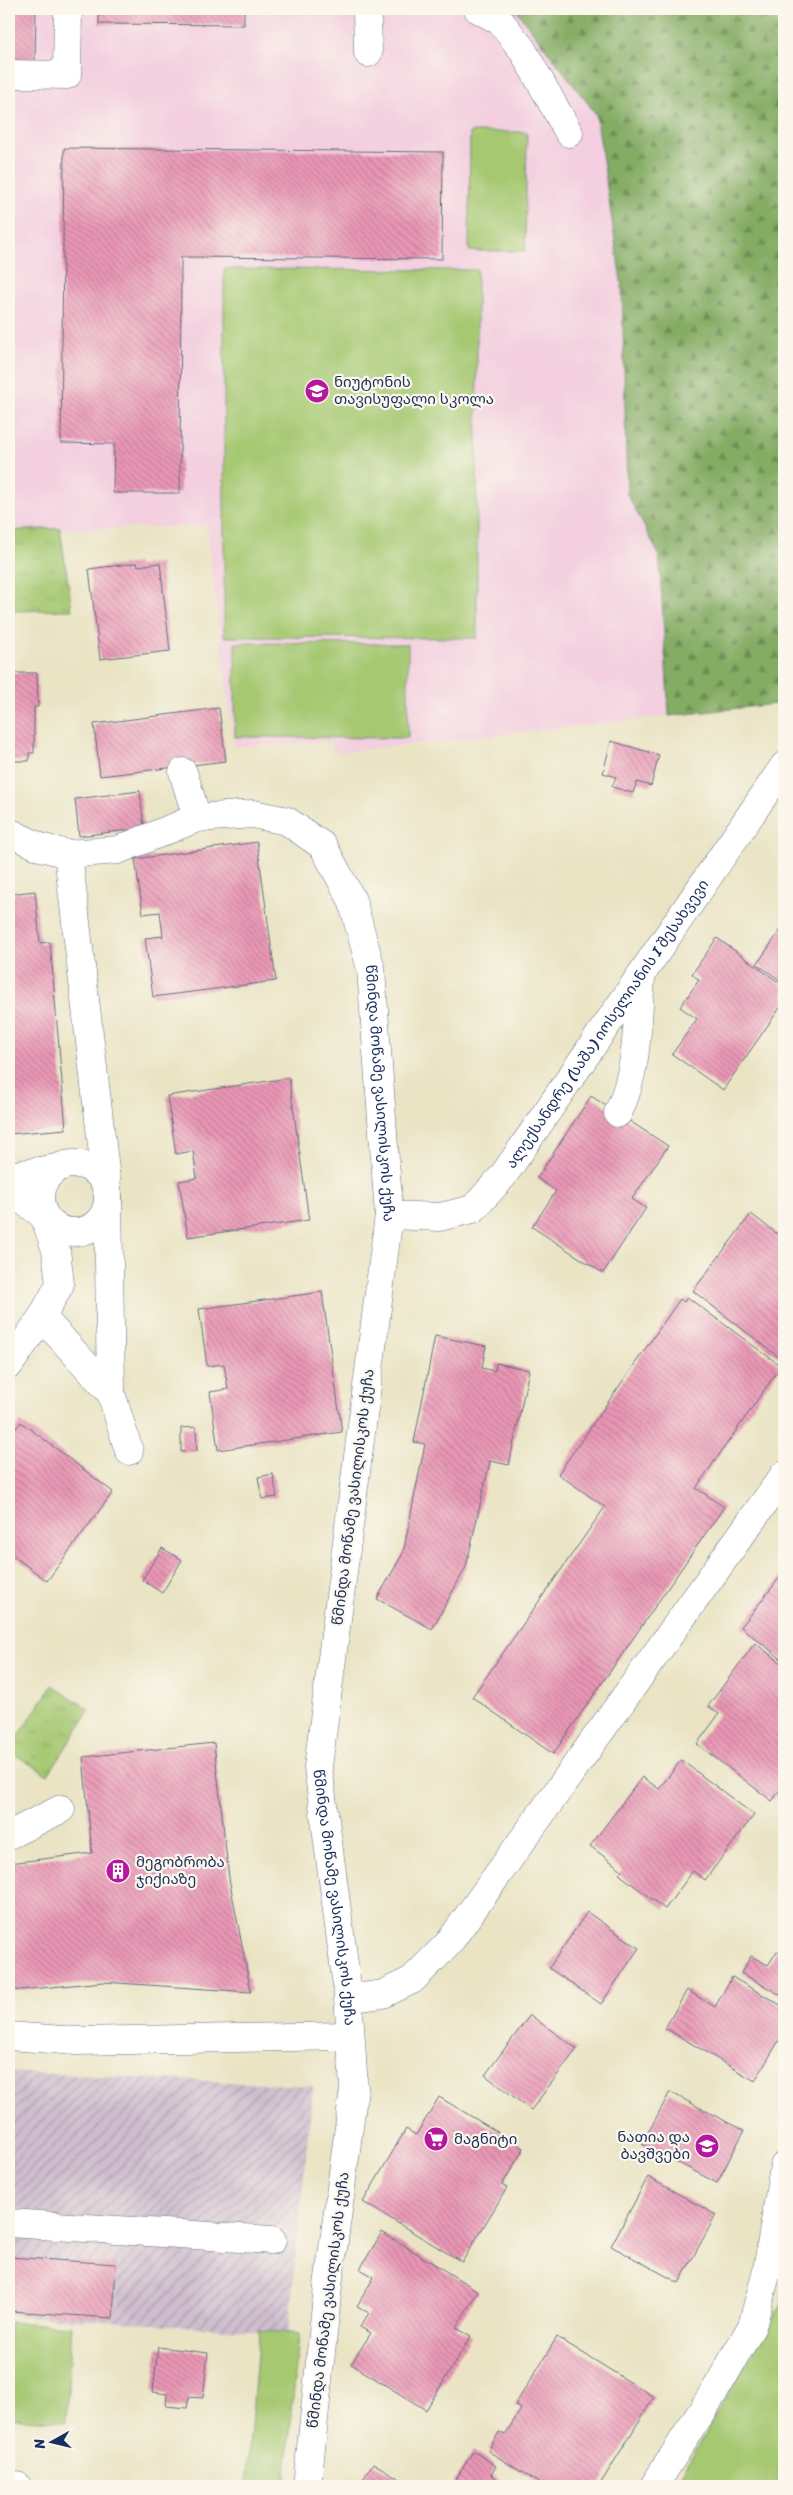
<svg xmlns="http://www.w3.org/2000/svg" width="793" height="2495" viewBox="0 0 793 2495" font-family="Sriracha,'Noto Sans Georgian',sans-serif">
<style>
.built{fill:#f3cfdf}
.industrial{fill:url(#industrial-furrows)}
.green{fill:#a5c871;stroke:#607c68}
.forest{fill:url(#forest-firs);stroke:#506e60}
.park{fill:url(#park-tufts);stroke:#607c68}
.building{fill:url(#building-back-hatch)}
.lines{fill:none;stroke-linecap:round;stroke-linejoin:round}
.minor-casing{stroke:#636e82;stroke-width:29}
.minor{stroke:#fff;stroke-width:28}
.labels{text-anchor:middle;stroke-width:4.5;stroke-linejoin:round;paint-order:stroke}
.poi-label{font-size:15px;fill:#1b2f5e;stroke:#fbf7ec;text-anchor:start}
.street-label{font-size:15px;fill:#1b2f5e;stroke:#fbf7ec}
</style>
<defs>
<pattern id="industrial-furrows" width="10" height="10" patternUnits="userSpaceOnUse" patternTransform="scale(1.25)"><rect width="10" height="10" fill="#cfbdce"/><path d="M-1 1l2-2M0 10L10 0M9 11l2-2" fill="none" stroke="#a79aaa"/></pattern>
<pattern id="forest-firs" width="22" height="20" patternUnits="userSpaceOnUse" patternTransform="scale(1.25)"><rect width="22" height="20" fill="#84ac63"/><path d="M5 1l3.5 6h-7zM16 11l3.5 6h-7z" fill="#6b8c55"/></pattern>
<pattern id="park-tufts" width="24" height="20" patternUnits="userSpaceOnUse" patternTransform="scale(1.25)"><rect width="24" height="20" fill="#a5c871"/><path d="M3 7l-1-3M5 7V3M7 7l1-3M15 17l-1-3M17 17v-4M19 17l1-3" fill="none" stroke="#8dac64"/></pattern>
<pattern id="building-back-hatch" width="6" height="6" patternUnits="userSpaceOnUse" patternTransform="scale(1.25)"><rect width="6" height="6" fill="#ea97b5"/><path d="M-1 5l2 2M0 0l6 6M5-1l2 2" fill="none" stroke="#bd7c96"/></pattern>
</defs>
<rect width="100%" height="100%" fill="#fbf7ec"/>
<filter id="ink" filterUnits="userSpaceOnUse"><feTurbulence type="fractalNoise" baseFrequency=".02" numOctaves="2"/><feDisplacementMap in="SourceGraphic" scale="10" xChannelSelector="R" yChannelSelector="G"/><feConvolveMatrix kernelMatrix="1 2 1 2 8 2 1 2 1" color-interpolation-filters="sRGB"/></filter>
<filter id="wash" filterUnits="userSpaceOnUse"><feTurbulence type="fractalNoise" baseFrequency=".0096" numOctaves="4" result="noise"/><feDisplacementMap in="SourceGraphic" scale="20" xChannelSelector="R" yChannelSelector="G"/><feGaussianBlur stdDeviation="1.12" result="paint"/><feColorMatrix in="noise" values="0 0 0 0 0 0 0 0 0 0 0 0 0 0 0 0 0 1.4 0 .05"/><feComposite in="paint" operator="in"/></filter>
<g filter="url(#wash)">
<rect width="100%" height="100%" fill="#eae4c5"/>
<path class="built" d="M9,9H515L596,113L622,288L627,494L659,555L669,716L333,753L332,742L234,746L206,526L9,531Z"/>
<path class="industrial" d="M9,2072L313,2086L288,2333L9,2315Z"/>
<path class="green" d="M470,132H527L525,251H469Z
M224,269L477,270V638L224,637Z
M235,643L408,644V738L235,737Z
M784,2288V2450L776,2486H674L782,2303Z
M9,2322L72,2326L66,2422L9,2418Z
M259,2330L299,2334L285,2486H246Z"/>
<path class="forest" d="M515,9H784V703L669,716L659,555L627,494L622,288L596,114Z"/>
<path class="park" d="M60,528L72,610L9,611V531Z
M52,1685L90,1710L48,1775L9,1751Z"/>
<g id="blocks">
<path class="building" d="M9,9H36L35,63H9Z
M99,9H244V25L99,24Z
M64,148L443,152L442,259L181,257L180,493H113L114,444L61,443Z
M137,563L138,566L160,563L170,651L100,659L89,569Z
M9,673H37L38,707H34V753H29V761H9Z
M219,708L226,761L100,776L94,724Z
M611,741L659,755L651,786L637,782L633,793L612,787L616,777L603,773Z
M140,791L144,828L79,836L75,799Z
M257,842L276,981L153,997L145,938L163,936L160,912L143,914L135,859Z
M35,891L40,943L50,942L66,1129L9,1134V894Z
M784,925V983L757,964Z
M717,938L784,986V1002L723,1090L672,1054L697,1019L680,1007L699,980L692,974Z
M289,1078L309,1220L188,1237L179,1181L197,1178L193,1151L176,1154L167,1096Z
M591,1096L668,1146L632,1199L646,1208L603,1273L532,1227L556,1191L537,1178Z
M751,1214L784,1239V1361L693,1291Z
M322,1292L342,1432L218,1450L210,1392L228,1389L224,1364L207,1366L199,1309Z
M687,1297L781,1366L696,1488L724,1507L553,1754L472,1697L605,1507L558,1474L680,1299L684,1302Z
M435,1336L486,1346L482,1368L495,1371L496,1363L529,1370L509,1465L490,1461L466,1567L432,1629L377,1599L403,1553L425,1444L414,1442Z
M21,1422L113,1492L47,1581L14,1556L9,1563V1437Z
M196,1427L197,1451L181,1452V1428Z
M273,1474L277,1497L262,1499L258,1477Z
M162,1548L182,1560L162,1593L142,1580Z
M784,1572V1661L741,1627Z
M755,1643L784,1665V1785L772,1801L697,1744L719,1714L708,1706Z
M214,1743L229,1878L251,1992L103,1982L10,1991L9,1863L92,1853L83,1757Z
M681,1760L754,1815L705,1880L693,1871L665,1909L619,1874L622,1870L590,1846L642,1777L659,1789Z
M587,1912L639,1948L601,2004L549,1968Z
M777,1951L784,1954V1997L741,1973L751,1956L768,1965Z
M732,1977L784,2007V2032L755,2081L665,2028L687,1990L715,2007Z
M530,2015L577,2049L531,2110L485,2075Z
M670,2092L744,2131L717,2183L642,2144Z
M439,2097L524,2148L502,2185L507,2188L462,2262L363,2202L406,2129L416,2135Z
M648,2177L716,2215L679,2283L611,2246Z
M382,2232L478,2291L456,2328L471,2336L426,2410L351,2364L371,2333L360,2327L369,2313L357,2306L374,2277L360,2269Z
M9,2257L116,2264L113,2318L9,2311Z
M557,2337L654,2397L599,2486H544L488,2451L499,2432L505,2435L521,2409L515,2405Z
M158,2347L208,2353L203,2398L189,2397L187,2408L166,2406L167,2394L153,2392Z
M473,2451L496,2466L491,2475L509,2486H452Z
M373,2463L408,2484L407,2486H359Z"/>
</g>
</g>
<g filter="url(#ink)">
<use href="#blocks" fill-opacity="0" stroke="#636e82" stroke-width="1"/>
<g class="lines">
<defs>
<g id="minor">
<path d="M367,9L368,53"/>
<path d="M478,9L500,21L522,49L569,133"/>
<path d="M9,74L67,75L68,9"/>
<path d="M183,772L197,818"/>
<path id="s1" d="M9,832L40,847L68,854L118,850L197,818L253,814L287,821L323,846L352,900L371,969L389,1215L318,1767L348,1994L354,2089L328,2286L307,2486"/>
<path d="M68,854L108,1196L111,1393"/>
<path d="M618,1113C638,1071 637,1023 641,978"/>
<circle cx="74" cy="1198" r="34"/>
<path d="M9,1176L57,1168"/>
<path d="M9,1196L24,1201L44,1216L56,1250L60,1284L42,1317L9,1365"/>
<path id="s2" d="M389,1215L440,1217L473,1209L503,1176L784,766"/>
<path d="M42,1317L111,1393L129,1451"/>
<path d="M9,1835L61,1809"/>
<path d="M348,1999L383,1994L412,1980L448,1944L784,1475"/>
<path d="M9,2036L77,2041L350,2036"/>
<path d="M9,2223L272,2240"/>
<path d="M9,2486H17"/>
<path d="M654,2486L719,2384L752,2326L767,2271L784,2166"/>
</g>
</defs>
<use href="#minor" class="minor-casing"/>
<use href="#minor" class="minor"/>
</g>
</g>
<defs>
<symbol id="school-disc" viewBox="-11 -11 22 22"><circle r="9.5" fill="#b5179e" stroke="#fbf7ec"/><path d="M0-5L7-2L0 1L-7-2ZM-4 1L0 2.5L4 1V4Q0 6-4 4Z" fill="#fff"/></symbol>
<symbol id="building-disc" viewBox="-11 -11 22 22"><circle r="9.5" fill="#b5179e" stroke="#fbf7ec"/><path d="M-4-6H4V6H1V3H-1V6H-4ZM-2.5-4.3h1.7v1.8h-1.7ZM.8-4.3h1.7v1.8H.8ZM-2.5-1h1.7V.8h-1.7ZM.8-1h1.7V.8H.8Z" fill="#fff"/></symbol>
<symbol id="supermarket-disc" viewBox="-11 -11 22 22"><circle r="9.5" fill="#b5179e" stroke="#fbf7ec"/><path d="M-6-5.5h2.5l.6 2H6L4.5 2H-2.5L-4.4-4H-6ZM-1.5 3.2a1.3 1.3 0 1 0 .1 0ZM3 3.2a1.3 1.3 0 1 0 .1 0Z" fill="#fff"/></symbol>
</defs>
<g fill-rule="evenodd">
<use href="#school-disc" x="303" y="377" width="28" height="28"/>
<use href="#building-disc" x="104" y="1857" width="28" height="28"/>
<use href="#supermarket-disc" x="422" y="2125" width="28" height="28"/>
<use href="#school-disc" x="693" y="2132" width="28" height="28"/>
</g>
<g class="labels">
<g class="poi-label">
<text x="334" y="387">ნიუტონის<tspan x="334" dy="17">თავისუფალი სკოლა</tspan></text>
<text x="136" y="1867">მეგობრობა<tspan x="136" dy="17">ჯიქიაზე</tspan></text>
<text x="690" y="2142" text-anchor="end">ნათია და<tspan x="690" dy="17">ბავშვები</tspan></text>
<text x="454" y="2144">მაგნიტი</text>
</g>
<g class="street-label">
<text dy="5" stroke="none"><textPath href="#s2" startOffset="314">ალექსანდრე (საშა) იოსელიანის I შესახვევი</textPath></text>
<text dy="5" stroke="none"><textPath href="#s1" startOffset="591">წმინდა მოწამე ვასილისკოს ქუჩა</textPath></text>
<text transform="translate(353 1497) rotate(-83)" y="5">წმინდა მოწამე ვასილისკოს ქუჩა</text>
<text dy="5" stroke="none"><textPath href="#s1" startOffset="1401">წმინდა მოწამე ვასილისკოს ქუჩა</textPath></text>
<text transform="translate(328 2300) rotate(-83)" y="5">წმინდა მოწამე ვასილისკოს ქუჩა</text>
</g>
</g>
<rect width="793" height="2495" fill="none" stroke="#fbf7ec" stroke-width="30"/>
<g transform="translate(52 2442) rotate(262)" stroke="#fbf7ec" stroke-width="4" paint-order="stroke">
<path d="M0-4L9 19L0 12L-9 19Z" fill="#1b2f5e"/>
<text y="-8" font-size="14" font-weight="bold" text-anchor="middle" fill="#1b2f5e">N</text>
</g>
</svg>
